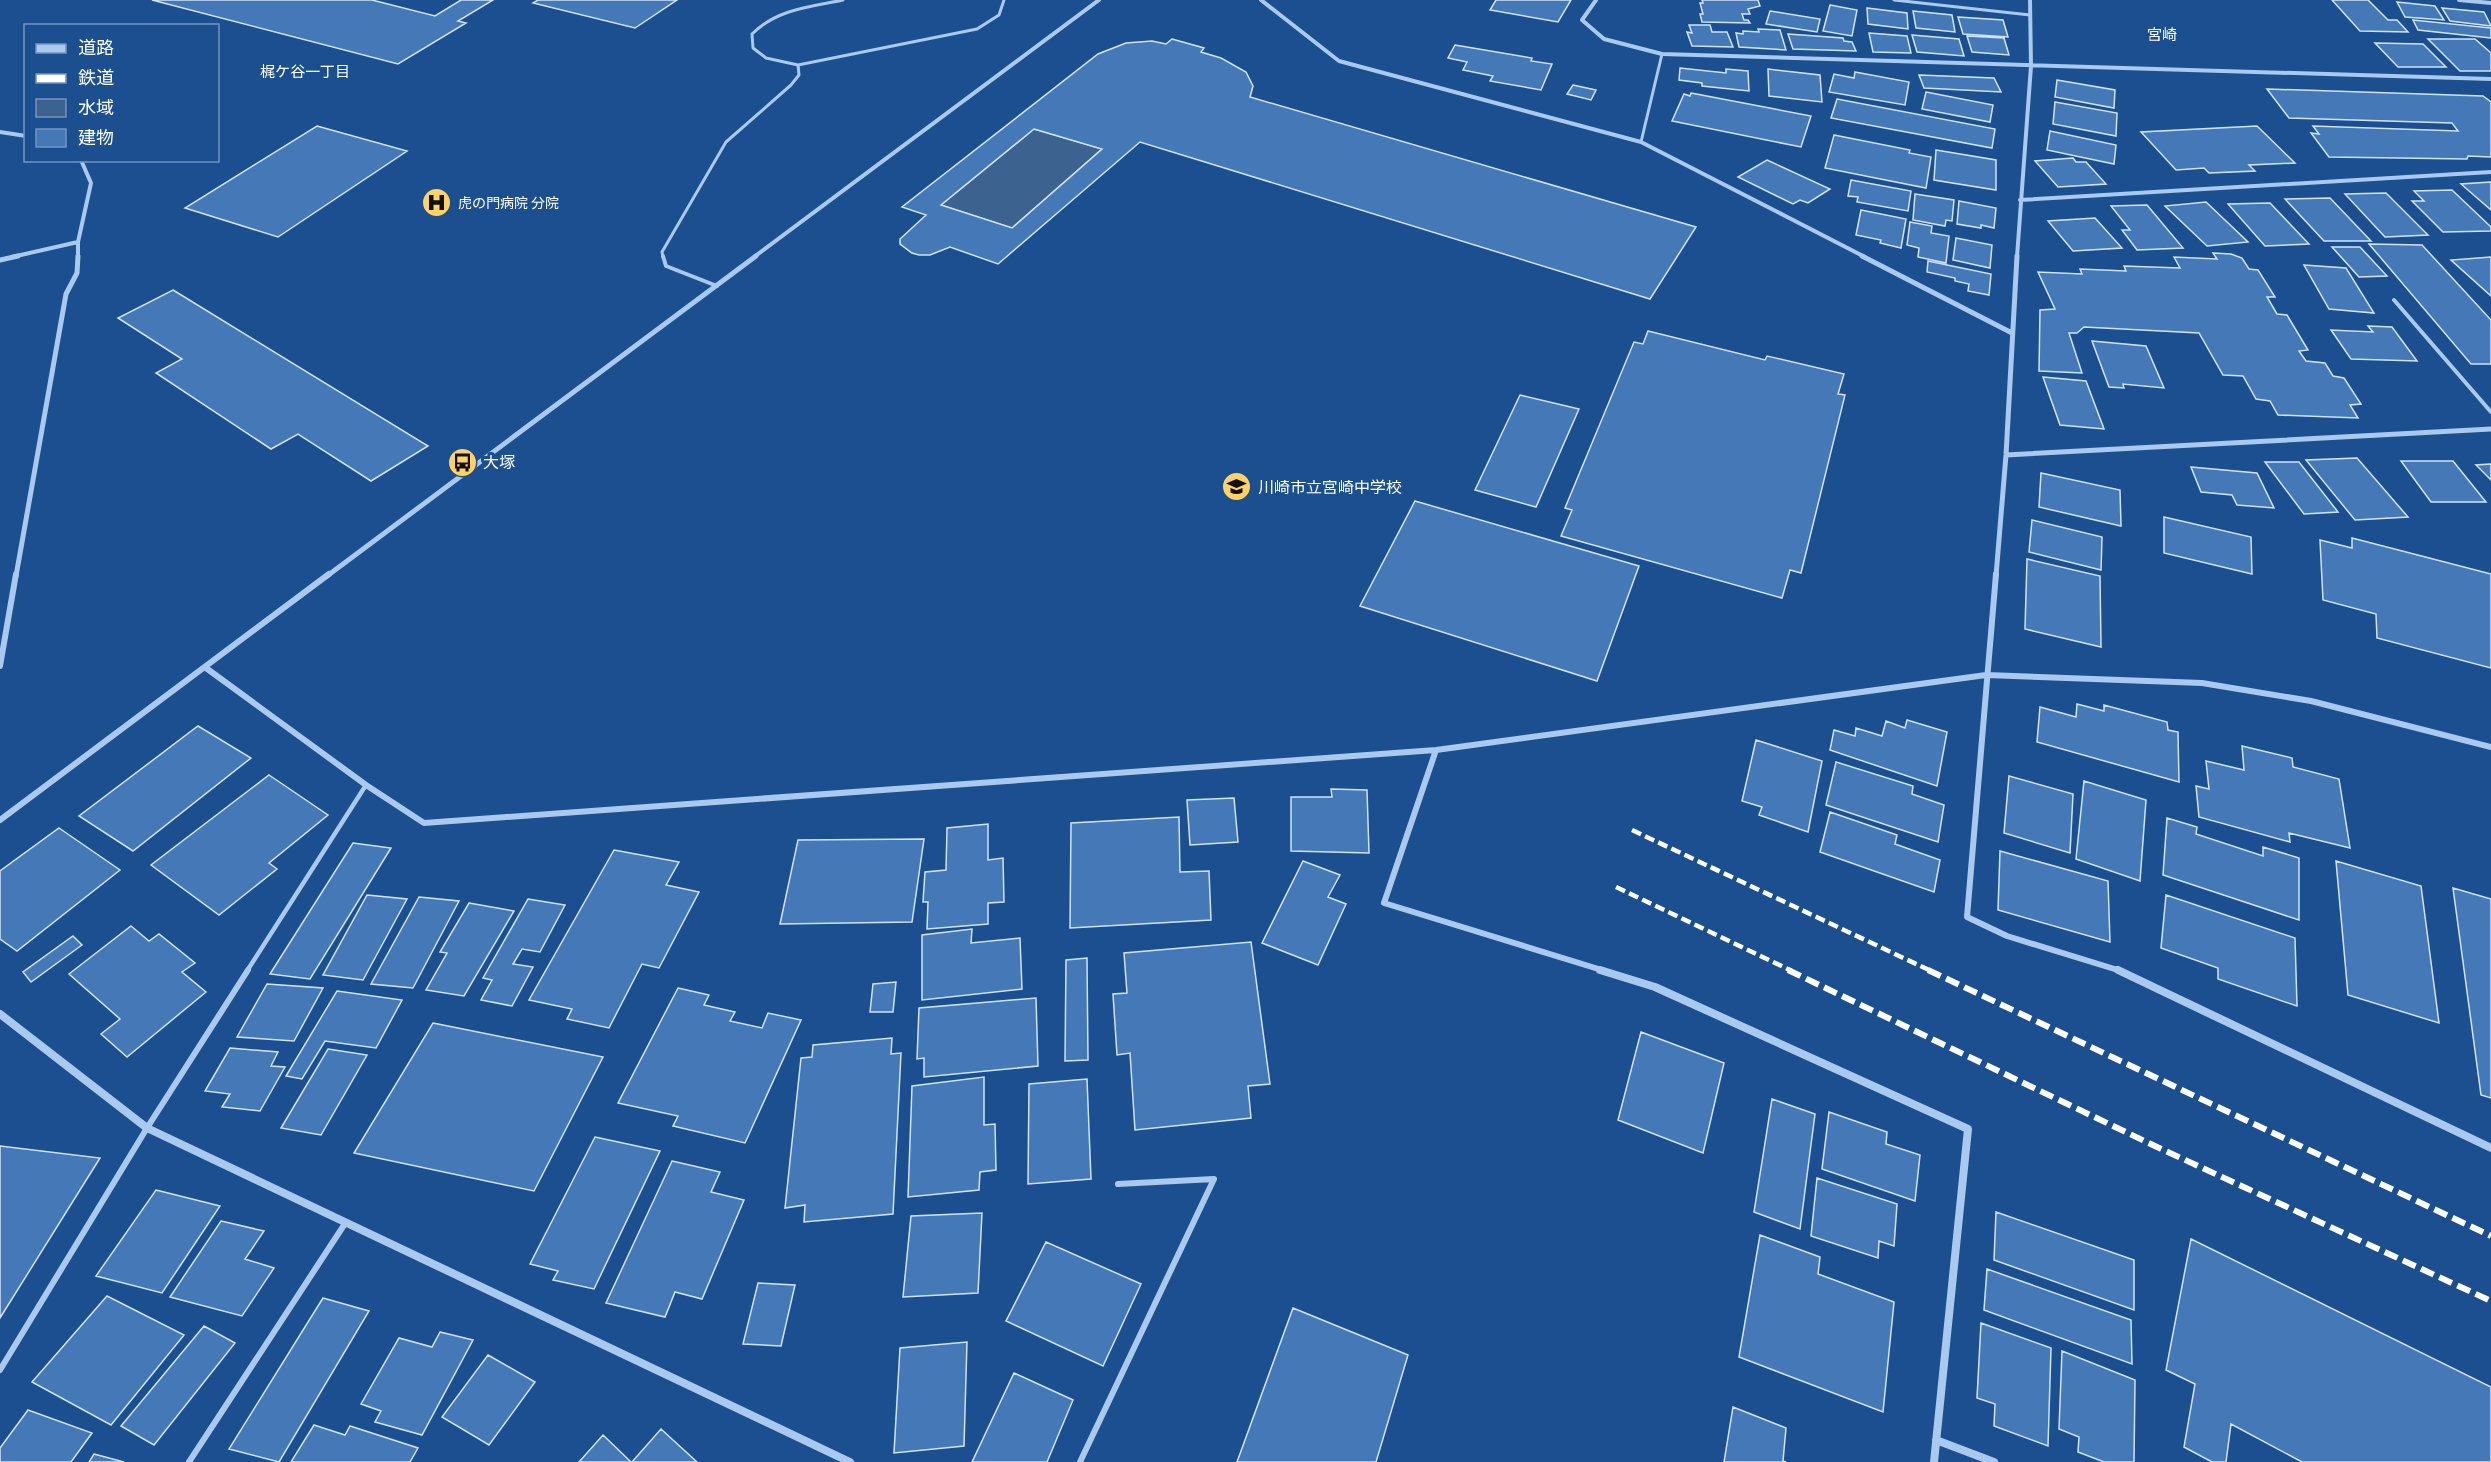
<svg xmlns="http://www.w3.org/2000/svg" width="2491" height="1462" viewBox="0 0 2491 1462" font-family="'PT Sans Narrow','Noto Sans JP',sans-serif">
<style>
.water{fill:#3c6290;stroke:#9cc4f0;stroke-width:1.5}
.building{fill:#4478b7;stroke:#cfe3fa;stroke-width:1.5;fill-rule:evenodd}
.lines{fill:none;stroke-linecap:round;stroke-linejoin:round}
.lane-far3{stroke:#a9c9ee;stroke-width:3}
.lane-far2{stroke:#a9c9ee;stroke-width:4}
.lane-far1{stroke:#a9c9ee;stroke-width:4.5}
.lane{stroke:#a9c9ee;stroke-width:6}
.street-far3{stroke:#a9c9ee;stroke-width:4}
.street-far2{stroke:#a9c9ee;stroke-width:5}
.street-far1{stroke:#a9c9ee;stroke-width:6}
.street{stroke:#a9c9ee;stroke-width:8}
.rail-far1{stroke:#fff;stroke-width:4.5;stroke-dasharray:10 4.5;stroke-linecap:butt}
.rail{stroke:#fff;stroke-width:6;stroke-dasharray:14 6;stroke-linecap:butt}
.labels{text-anchor:middle;stroke-width:6;stroke-linejoin:round;paint-order:stroke}
.far-poi-label{font-size:14px;fill:#fff;stroke:#1b4f8f;text-anchor:start}
.far-neighbourhood-label{font-size:15px;fill:#fff;stroke:#1b4f8f}
.poi-label{font-size:16px;fill:#fff;stroke:#1b4f8f;text-anchor:start}
</style>
<rect width="100%" height="100%" fill="#1b4f8f"/>
<path class="water" d="M1034,129L1102,149L1012,228L941,205Z"/>
<path class="building" d="M152,0H372L435,16L461,0H493L458,21L466,23L398,64Z
M538,0H677L635,28L533,3Z
M1496,0H1571L1558,22L1490,10Z
M1702,0H1758L1760,6L1748,9L1750,14H1742L1744,20H1748L1750,23L1702,22L1700,14H1703L1700,3H1703Z
M2332,0H2368L2388,20H2397L2408,32L2360,31Z
M2397,2L2435,6L2444,20L2405,17Z
M1830,5L1857,10L1852,36L1823,31Z
M1867,8L1907,13L1908,29L1868,24Z
M2442,8L2484,12L2491,26L2450,21Z
M1770,11L1820,19L1817,32L1766,24Z
M1913,11L1952,15L1955,32L1916,28Z
M1958,17L2003,20L2008,37L1963,34Z
M2413,20L2491,28V38L2418,30Z
M1689,25H1710L1712,32H1727L1733,47L1692,46L1687,32L1692,33Z
M1758,29L1780,30L1786,50L1739,47L1736,33L1743,34V31L1759,32Z
M1869,33L1907,36L1911,53L1873,52Z
M1788,34L1843,38L1844,41L1852,42L1856,51L1793,49Z
M1912,35L1959,39L1964,56L1917,52Z
M1967,36L2004,38L2009,55L1972,52Z
M1172,39L1204,48L1201,52L1221,58L1246,72L1253,86L1250,97L1696,227L1650,299L1140,142L998,264L950,247L930,255H919L912,253L900,244V239L926,215L902,207L1098,54L1126,43L1152,41L1166,44ZM1034,129L1102,149L1012,228L941,205Z
M2428,39H2475L2491,53V71H2460Z
M2375,43L2423,44L2446,67H2398Z
M1455,45L1532,58L1531,61L1552,64L1541,90L1490,81L1493,76L1463,70L1467,62L1448,58Z
M1680,68L1726,73V69L1748,71L1749,91L1702,86V83L1679,80Z
M1768,69L1820,75L1822,102L1769,96Z
M1855,72L1909,82L1905,105L1829,92L1834,74L1854,78Z
M1919,75L1994,78L2001,92L1924,88Z
M2057,80L2115,90L2114,108L2055,97Z
M1573,85L1596,90L1591,100L1567,94Z
M2267,89L2483,96L2491,102V157L2468,156L2467,159L2329,157L2311,133L2319,134L2313,126L2458,131L2452,123L2289,118Z
M1926,92L1993,105L1990,122L1922,109Z
M1691,93L1811,116L1801,147L1672,121L1684,94L1690,96Z
M1837,99L1995,129L1992,148L1831,118Z
M2055,102L2117,113L2116,136L2053,124Z
M317,126L407,151L278,237L185,208Z
M2257,126L2295,163L2249,165L2255,171L2209,173L2204,168L2176,170L2141,132Z
M2050,131L2116,145L2114,164L2047,150Z
M1834,135L1910,150L1909,153L1931,157L1926,188L1825,168Z
M1936,150L1996,160V190L1934,180Z
M2073,158L2076,162H2086L2106,184L2058,187L2035,161Z
M1767,160L1830,189L1808,203L1800,200L1793,204L1738,177Z
M1851,180L1911,191L1908,211L1857,202L1858,197L1848,196Z
M2491,182V210L2461,184Z
M2452,190L2491,227V231L2443,232L2412,201H2424L2414,191Z
M2386,193L2428,235L2385,237L2345,194Z
M1915,194L1954,200L1952,221L1946,220L1945,226L1913,220Z
M2330,198L2371,241H2324L2285,199Z
M1959,201L1996,208L1994,228L1981,225V228L1957,224Z
M2206,202L2248,242L2207,246L2165,206Z
M2270,203L2309,244L2265,246L2228,204Z
M2147,205L2183,248L2137,250L2122,230H2130L2111,206Z
M1861,210L1906,219L1901,248L1880,243L1881,240L1856,235Z
M2095,218L2122,248L2073,251L2048,221Z
M1910,222L1932,226L1931,233L1949,236L1946,263L1918,257L1919,248L1907,245Z
M1956,238L1992,245L1990,268L1953,260Z
M2369,244L2422,245L2491,320V364H2471Z
M2332,247H2360L2387,276L2359,277Z
M2213,253L2231,254L2242,258L2249,269L2258,270L2275,297H2267L2277,314L2287,315L2308,350L2299,351L2306,361L2325,363L2333,376L2344,378L2361,404L2350,405L2358,418L2278,415L2270,401L2256,399L2243,376L2223,375L2199,333L2084,327L2077,333H2069L2082,373L2039,371L2040,310L2055,309L2038,272L2082,274L2080,269L2126,271L2124,266L2180,268L2174,257L2217,259Z
M2491,257V296L2451,260Z
M1928,261L1991,274L1989,295L1968,291L1969,284L1955,281V278L1927,272Z
M2304,265L2346,268L2374,313L2329,309Z
M173,290L428,446L371,481L298,434L271,449L156,373L182,359L118,318Z
M2368,326L2392,327L2417,361L2351,359L2331,330L2373,332Z
M1648,331L1765,360L1767,356L1844,374L1838,394L1845,395L1801,573L1790,570L1782,598L1561,536L1572,510L1565,508L1634,342L1643,344Z
M2092,341L2146,346L2164,388L2123,384L2124,388L2109,387Z
M2043,377L2086,381L2104,429L2060,425Z
M1520,395L1579,409L1536,507L1475,490Z
M2357,458L2408,517L2355,520L2306,460Z
M2401,461H2453L2486,502H2431Z
M2265,462H2299L2338,512L2304,514Z
M2491,464V480L2476,465Z
M2191,467L2257,473L2274,508L2237,505L2232,495L2201,492Z
M2041,473L2120,490L2121,526L2039,507Z
M1415,501L1639,566L1597,681L1360,606Z
M2164,517L2251,537L2252,574L2164,553Z
M2032,520L2102,537L2101,570L2029,552Z
M2352,538L2491,574V668L2377,638L2376,614L2323,600L2320,540L2352,548Z
M2027,559L2100,576L2101,647L2025,629Z
M2077,704L2104,711V705L2167,722L2168,730L2178,732L2179,782L2037,742L2040,707L2076,717Z
M1907,720L1947,732L1937,786L1830,750L1834,730L1855,736L1856,728L1882,736L1886,721L1905,728Z
M198,726L251,758L133,851L79,816Z
M1756,740L1822,761L1808,832L1759,815L1762,807L1742,801Z
M2242,746L2292,758L2293,767L2339,779L2350,848L2289,833L2290,842L2199,817L2196,786L2209,789L2206,761L2244,770Z
M1836,762L1913,786L1912,794L1944,805L1938,842L1826,805Z
M269,775L328,815L269,863L277,869L219,915L151,865Z
M2009,776L2073,794L2070,853L2004,833Z
M2084,781L2146,800L2140,881L2076,859Z
M1331,789L1367,790L1369,853L1291,851V797H1332Z
M1234,798L1238,842L1190,845L1187,800Z
M1830,812L1897,835L1895,844L1940,860L1934,892L1820,852Z
M1179,817L1180,872L1209,871L1211,920L1070,928L1071,823Z
M2167,818L2197,827L2196,834L2263,856V847L2299,858V920L2163,875Z
M988,824V860L1003,858L1004,902L988,903V924L927,929L928,902H923L925,872L946,870L947,828Z
M59,828L120,870L17,951L0,939V871Z
M924,839L912,922L780,924L798,840Z
M353,843L391,848L310,979L270,974Z
M614,850L679,862L666,885L699,892L659,968L642,964L609,1028L567,1019L572,1009L529,1000Z
M2000,851L2108,881L2110,942L1998,910Z
M1303,861L1340,875L1328,897L1346,904L1318,965L1262,943Z
M2336,861L2421,886L2439,1023L2348,995Z
M2453,888L2491,899V1098L2481,1095Z
M367,895L407,899L363,980L323,975Z
M2166,895L2295,938L2297,1006L2218,979V968L2161,948Z
M419,897L459,901L413,988L371,984Z
M528,899L565,905L540,952L522,949L513,964L533,967L512,1006L481,1000L492,980L483,978Z
M469,903L514,911L464,996L426,990L447,953L440,952Z
M131,926L149,941L159,934L195,963L182,972L206,992L127,1057L101,1034L120,1019L69,974Z
M972,929L971,943L1020,938L1022,989L922,1000V935Z
M73,936L82,945L31,982L23,972Z
M1251,942L1270,1084L1248,1086L1251,1118L1135,1130L1130,1053L1117,1055L1113,994L1127,993L1124,953Z
M1087,958L1088,1060L1065,1061L1066,960Z
M896,982L893,1012H870L873,984Z
M267,984L323,988L294,1041L237,1037Z
M678,988L709,995L704,1005L735,1012L730,1021L762,1028L768,1013L801,1020L745,1143L673,1126L678,1116L618,1103Z
M337,991L402,1000L376,1048L325,1041L302,1079L286,1076Z
M1036,998L1038,1066L924,1077V1058L917,1059L919,1008Z
M433,1023L603,1057L534,1191L354,1153Z
M1641,1032L1724,1063L1703,1153L1618,1120Z
M892,1038L891,1054L901,1053L893,1214L804,1222L805,1205L785,1208L801,1058L812,1057L813,1045Z
M230,1048L278,1052L271,1066L285,1067L260,1111L222,1107L230,1094L205,1091Z
M328,1049L367,1055L321,1135L281,1128Z
M984,1077V1125L995,1124L996,1170L980,1172L979,1190L908,1197L912,1086Z
M1087,1079L1091,1179L1028,1184L1029,1084Z
M1772,1099L1815,1114L1800,1229L1754,1212Z
M1829,1112L1887,1132L1886,1144L1920,1155L1915,1201L1822,1169Z
M595,1137L660,1151L594,1289L553,1280L558,1271L530,1264Z
M0,1146L100,1158L0,1318Z
M672,1161L720,1172L711,1192L744,1200L702,1299L675,1292L665,1317L606,1303Z
M1817,1178L1897,1204L1894,1246L1879,1241L1878,1258L1811,1236Z
M156,1190L220,1206L162,1293L96,1276Z
M1996,1212L2134,1260V1310L1994,1260Z
M982,1213L978,1293L903,1297L911,1216Z
M221,1221L264,1231L245,1259L274,1268L242,1316L170,1297Z
M1760,1235L1820,1257L1818,1274L1894,1302L1883,1412L1739,1357Z
M2191,1239L2491,1387V1462H2302L2231,1424L2226,1462H2212L2184,1447L2195,1384L2166,1370Z
M1046,1242L1141,1284L1103,1366L1006,1321Z
M1987,1269L2131,1320L2132,1364L1984,1310Z
M758,1283L795,1285L781,1346L743,1344Z
M107,1296L184,1335L111,1425L32,1382Z
M323,1298L369,1311L279,1462L229,1449Z
M1293,1308L1408,1355L1376,1462H1237Z
M1981,1323L2051,1348L2048,1446L1994,1426L1995,1404L1977,1398Z
M204,1326L235,1343L154,1445L121,1426Z
M440,1332L473,1340L422,1435L375,1422L381,1411L361,1404L399,1338L432,1347Z
M967,1342L964,1446L894,1453L900,1348Z
M2062,1351L2135,1380L2134,1462H2104L2078,1452L2079,1437L2059,1429Z
M488,1355L535,1382L489,1445L442,1417Z
M1014,1373L1073,1400L1047,1462H972Z
M1733,1407L1786,1428L1783,1461L1786,1462H1724Z
M28,1410L92,1433L71,1462H0V1448Z
M314,1425L345,1435L350,1426L418,1448L410,1462H291Z
M661,1429L697,1462H632Z
M603,1435L631,1462H579Z
M94,1454L124,1462H89Z"/>
<g class="lines">
<path class="lane-far3" d="M843,0C810,7 777,9 752,34L753,48L766,58L798,65L977,29L999,15L1004,0
M1894,0L2030,15
M1641,142L1662,54
M663,257L662,252L726,142L791,85L799,75L798,65"/>
<path class="lane-far2" d="M663,256L666,266L717,286
M2394,300L2491,412"/>
<path class="lane-far1" d="M247,971L366,785"/>
<path class="lane" d="M0,1370L147,1128L248,970
M189,1462L346,1222
M1080,1462L1214,1179L1118,1184"/>
<path class="street-far3" d="M1261,0L1339,61L1641,142L1865,257
M1596,0L1582,20L1604,39L1662,54L2491,79
M2459,0L2491,3
M0,132L26,136
M2020,200L2491,172
M12,257L78,242
M78,257V242L91,183L81,160
M754,257L1099,0
M2017,257L2031,66L2030,0"/>
<path class="street-far2" d="M1862,256L2012,333
M0,260L18,256
M2006,455L2491,429
M16,576L66,294L77,273L78,256
M327,576L756,256
M1996,576L2006,455L2017,256"/>
<path class="street-far1" d="M1996,574L1967,917L2007,936L2121,971
M0,666L16,574
M206,668L366,785L424,823L1436,750L1986,675L2202,683L2311,701L2491,747
M1436,750L1384,903L1605,971
M0,820L329,574"/>
<path class="street" d="M1600,970L1655,987L1968,1129L1934,1462
M2118,970L2491,1148
M0,1014L147,1128L850,1462
M1936,1440L1994,1462"/>
<path class="rail-far1" d="M1632,830L1931,971
M1616,887L1792,971"/>
<path class="rail" d="M1788,970L2157,1147L2491,1301
M1928,970L2491,1236"/>
</g>
<defs>
<symbol id="hospital-disc" viewBox="-11 -11 22 22"><circle r="9.5" fill="#ffd166" stroke="#1b4f8f"/><path d="M-5-5h3v3.5h4V-5h3V5h-3V1.5h-4V5h-3Z" fill="#111"/></symbol>
<symbol id="bus-disc" viewBox="-11 -11 22 22"><circle r="9.5" fill="#ffd166" stroke="#1b4f8f"/><path d="M-5-6H5V4H4V6H2V4H-2V6H-4V4H-5ZM-3.5-4V0h7V-4ZM-3.5 1.2v1.5H-2V1.2ZM2 1.2v1.5H3.5V1.2Z" fill="#111"/></symbol>
<symbol id="school-disc" viewBox="-11 -11 22 22"><circle r="9.5" fill="#ffd166" stroke="#1b4f8f"/><path d="M0-5L7-2L0 1L-7-2ZM-4 1L0 2.5L4 1V4Q0 6-4 4Z" fill="#111"/></symbol>
</defs>
<g fill-rule="evenodd">
<use href="#hospital-disc" x="420" y="186" width="33" height="33"/>
<use href="#bus-disc" x="446" y="446" width="33" height="33"/>
<use href="#school-disc" x="1220" y="470" width="33" height="33"/>
</g>
<g class="labels">
<g class="far-poi-label">
<text x="458" y="208">虎の門病院 分院</text>
</g>
<g class="far-neighbourhood-label">
<text x="2162" y="40">宮崎</text>
<text x="305" y="77">梶ケ谷一丁目</text>
</g>
<g class="poi-label">
<text x="483" y="468">大塚</text>
<text x="1258" y="493">川崎市立宮崎中学校</text>
</g>
</g>
<rect x="24" y="24" width="195" height="138" fill="#1b4f8f" stroke="#7695bc" stroke-width="1.5"/>
<rect x="36" y="44" width="30" height="9" fill="#a9c9ee" stroke="#7695bc" stroke-width="1.5"/>
<text x="78" y="54" font-size="18" fill="#ffffff">道路</text>
<rect x="36" y="74" width="30" height="9" fill="#ffffff" stroke="#7695bc" stroke-width="1.5"/>
<text x="78" y="84" font-size="18" fill="#ffffff">鉄道</text>
<rect x="36" y="99" width="30" height="18" fill="#3c6290" stroke="#7695bc" stroke-width="1.5"/>
<text x="78" y="114" font-size="18" fill="#ffffff">水域</text>
<rect x="36" y="129" width="30" height="18" fill="#4478b7" stroke="#7695bc" stroke-width="1.5"/>
<text x="78" y="144" font-size="18" fill="#ffffff">建物</text>
</svg>
